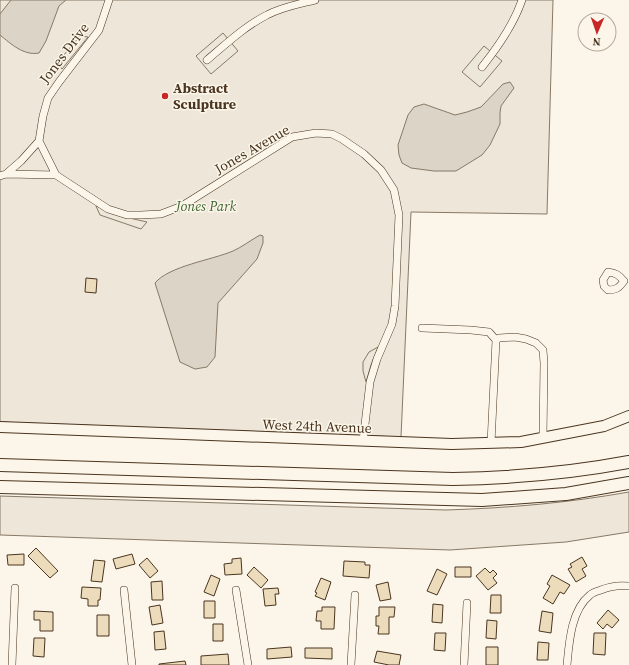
<svg xmlns="http://www.w3.org/2000/svg" width="629" height="665" viewBox="0 0 629 665" font-family="'Source Serif 4',serif">
<style>
.green{fill:#ede6d9;stroke:#887966}
.parking{fill:#ede7d9;stroke:#887966}
.water{fill:#dcd4c6;stroke:#887966}
.building{fill:#ecdcbc;stroke:#4a3520}
.lines{fill:none;stroke-linecap:round;stroke-linejoin:round}
.street-casing{stroke:#4a3520;stroke-width:8}
.secondary-casing{stroke:#4a3520;stroke-width:12}
.highway-casing{stroke:#4a3520;stroke-width:14}
.street{stroke:#fbf6e9;stroke-width:7}
.secondary{stroke:#fbf6e9;stroke-width:10}
.highway{stroke:#fbf6e9;stroke-width:12}
.poi-dot{fill:#c62828;stroke:#fbf6e9;stroke-width:1.5}
.labels{text-anchor:middle;stroke-width:3;stroke-linejoin:round;paint-order:stroke}
.street-label{font-size:14px;fill:#4a3520;stroke:#fbf6e9}
.poi-label{font-size:14px;font-weight:bold;fill:#4a3520;stroke:#fbf6e9;text-anchor:start}
.park-label{font-size:14px;font-style:italic;fill:#436837;stroke:#fbf6e9}
</style>
<rect width="100%" height="100%" fill="#fbf6e9"/>
<path class="green" d="M0,0H553L547,214L411,212L401,437L0,422Z
M629,492V532L566,542L450,550L0,535V496L446,510C509,508 567,503 629,492Z"/>
<path class="parking" d="M223,33L238,51L211,74L196,56Z
M80,36L88,37L62,69L57,63Z
M484,46L502,61L480,87L462,72Z
M96,206L125,217L147,222L141,229L100,215Z
M378,347L371,365L366,382L363,371V362L369,352Z"/>
<path class="water" d="M11,0H66L59,6L46,41L39,53C24,56 11,44 0,35V14Z
M510,82L514,88L501,106L500,113V124L490,145L482,155L456,171H434L411,168L402,163L399,155L398,145L408,115L414,107L424,104L455,115L467,112L481,107L503,84Z
M260,235L263,236V243L257,259L218,303L215,357L207,367L195,369L180,362L155,283C169,266 212,260 233,251C242,247 251,240 260,235Z"/>
<path class="building" d="M86,278L97,279L96,293L85,292Z
M36,548L58,571L50,578L28,556Z
M24,554V565H8L7,555Z
M132,554L135,564L116,569L113,559Z
M582,557L587,566L582,569L586,576L576,582L568,569L572,567L570,564Z
M147,558L158,571L150,578L139,565Z
M241,558L242,574L225,575L224,564L232,563V559Z
M94,560L105,561L102,582L91,581Z
M344,561L365,562V565H370L369,578L343,576Z
M254,567L268,580L261,588L247,575Z
M455,567H471V577H455Z
M485,568L490,573L493,570L497,574L493,578L497,583L488,590L476,576Z
M437,569L447,574L437,595L427,591Z
M211,575L220,579L214,596L204,592Z
M552,575L570,585L564,594L560,592L553,604L543,598L550,586L547,584Z
M321,578L331,582L325,600L315,596L317,593L315,592Z
M162,581L163,600H152L151,582Z
M388,582L391,599L380,601L376,585Z
M82,587L101,588L100,600H98V606H88V599L81,598Z
M278,588L279,594H275L276,605L265,606L263,589Z
M491,595H501V613H490Z
M204,601H215V618H204Z
M433,604L443,605L442,623L432,622Z
M160,605L163,623L152,625L149,607Z
M322,607H335L334,629H321V621H316L317,611H322Z
M379,607H395L394,617H389V634H378L379,626H376V616H379Z
M608,610L619,620L612,628L607,624L603,629L597,623Z
M34,611L53,612V631H40V620H34Z
M542,611L553,613L551,633L539,631Z
M97,615H109V636H97Z
M487,620L497,621L496,639L486,638Z
M213,624H223V641H213Z
M164,631L166,649L155,650L154,632Z
M435,633H446L445,651L434,650Z
M594,633H606L605,655L593,654Z
M34,638H45L44,657L33,656Z
M538,642L549,643L548,660H537Z
M291,647L292,657L267,659V649Z
M486,647H498V665H486Z
M305,648H332V659L305,658Z
M377,651L401,655L399,665H389L374,662Z
M228,654L229,665H201V656Z
M185,661L186,665H159V664Z"/>
<g class="lines">
<defs>
<path id="street" d="M207,60C226,44 245,26 267,15C282,7 299,4 315,0
M482,67C498,47 514,24 522,0
M39,141L56,175
M6,174L56,175L108,209L127,215H141L161,214L182,206L292,137L316,133L332,134L342,139L364,154L381,170L394,190L399,215L395,306L392,324L377,359L370,382L363,441
M0,176L6,174L21,161L39,141L43,116L48,98L59,82L99,30L109,0
M608,272C616,273 619,275 624,281C619,288 616,290 608,290L604,286L603,280Z
M422,328L471,330L489,332L496,340L491,443
M496,340L499,338L515,337L526,339L536,343L543,350L544,363L543,438
M124,590L132,665
M236,590L248,665
M12,665L15,588
M351,665L355,595
M464,665L467,603
M567,665C569,643 571,610 590,595C593,592 598,591 601,590C610,586 619,585 629,586"/>
<path id="secondary" d="M0,427L452,444L521,442L604,426L629,416"/>
<path id="highway" d="M0,465L453,479C512,478 571,473 629,462
M0,487L482,500L566,494L629,483"/>
</defs>
<use href="#street" class="street-casing"/>
<use href="#secondary" class="secondary-casing"/>
<use href="#highway" class="highway-casing"/>
<use href="#street" class="street"/>
<use href="#secondary" class="secondary"/>
<use href="#highway" class="highway"/>
</g>
<circle class="poi-dot" cx="165" cy="96" r="4"/>
<g class="labels">
<g class="street-label">
<text transform="translate(64 53) rotate(-53)" y="5">Jones Drive</text>
<text transform="translate(252 149) rotate(-30)" y="5">Jones Avenue</text>
<text transform="translate(317 426) rotate(2)" y="5">West 24th Avenue</text>
</g>
<g class="poi-label">
<text x="173" y="93">Abstract<tspan x="173" dy="16">Sculpture</tspan></text>
</g>
<g class="park-label">
<text x="206" y="211">Jones Park</text>
</g>
</g>
<g transform="translate(597 32) rotate(182)"><circle r="19" fill="#fbf6e9" stroke="#b4a999"/>
<path d="M0-3L7 15L0 10L-7 15Z" fill="#c62828"/>
<text y="-6" font-size="11" font-weight="bold" text-anchor="middle" fill="#4a3520">N</text>
</g>
</svg>
